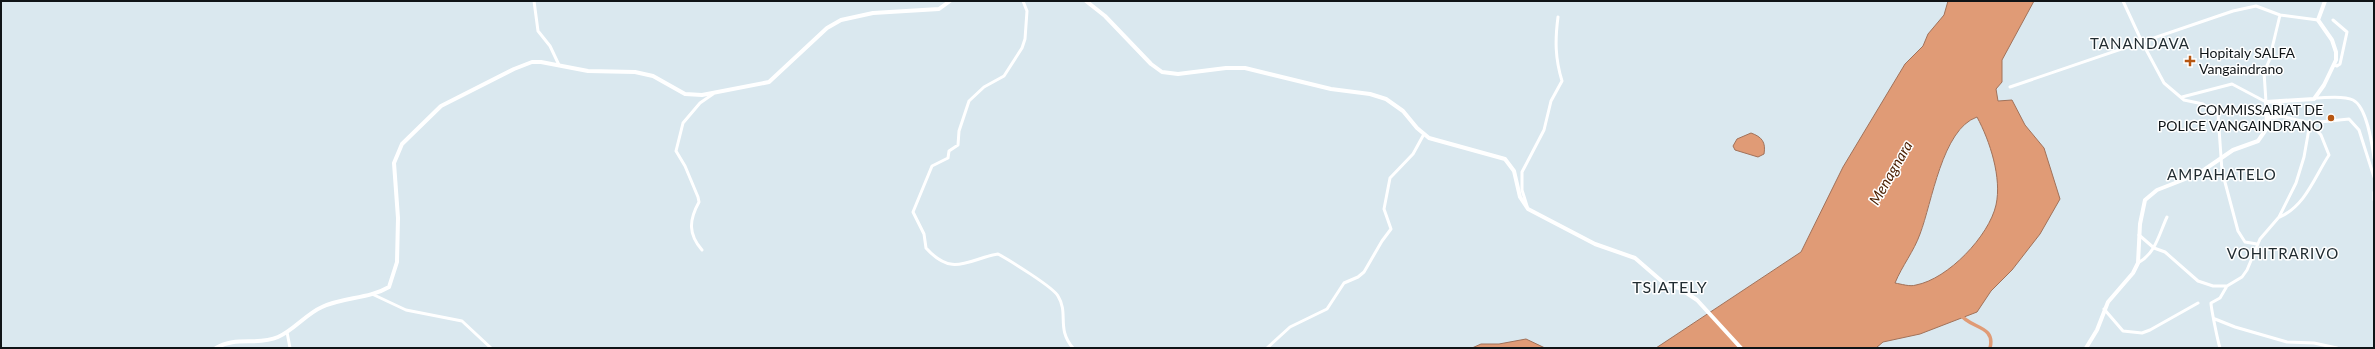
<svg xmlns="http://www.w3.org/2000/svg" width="2375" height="349" viewBox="0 0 2375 349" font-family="Lato,sans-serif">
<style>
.water{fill:#e09b76;stroke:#a1725a;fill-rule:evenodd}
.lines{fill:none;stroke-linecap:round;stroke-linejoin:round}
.river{stroke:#e09b76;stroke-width:3.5}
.minor{stroke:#fff;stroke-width:3}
.major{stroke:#fff;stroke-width:4}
.poi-dot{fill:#b65611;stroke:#fff;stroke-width:1.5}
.labels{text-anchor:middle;stroke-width:3;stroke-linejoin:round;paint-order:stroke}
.poi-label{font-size:14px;fill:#0f1417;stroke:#fff;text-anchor:start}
.neighbourhood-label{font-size:15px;letter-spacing:1px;fill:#212c31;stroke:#fff}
.water-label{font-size:15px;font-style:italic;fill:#4c2104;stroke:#fff}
.quarter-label{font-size:16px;letter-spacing:1px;fill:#212c31;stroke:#fff}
</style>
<rect width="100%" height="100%" fill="#dae8ef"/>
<path class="water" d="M1948,1H2034L2002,60V82L1996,89L1998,101L2012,100L2025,125L2044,148L2060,199L2040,234L2012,270L1991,291L1977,312L1920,334L1883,342L1876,348H1656L1801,252L1843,167L1905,64L1923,46L1928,34L1944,15ZM1977,117C1990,141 2002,178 1996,205C1989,236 1948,279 1916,285C1910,287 1901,284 1895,283C1902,266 1914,251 1920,234C1932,203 1942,129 1977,117Z
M1751,133C1762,137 1766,142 1764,154L1758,157L1735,150L1733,146L1737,139Z
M1526,339L1545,348H1472L1481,344H1499Z"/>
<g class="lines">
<path class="river" d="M1960,314C1970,329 1996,325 1990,348"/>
<path class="minor" d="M534,1L538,31L550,46L559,65
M1023,1L1027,11L1025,39L1022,48L1004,76L984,87L969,101L959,131L958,145L949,151L948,158L932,166L913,212L924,234L926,248C953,278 968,259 998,254C1009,260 1053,287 1058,296C1069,314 1056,328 1073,348
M2123,1L2142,42L2164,83L2184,100L2203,104L2218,114L2222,171L2238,231L2245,242L2257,244
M2333,20L2347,32L2340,64L2337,66L2334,65
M2010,87L2233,11L2256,6L2280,15
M2182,97L2232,84L2266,102
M2315,98C2326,98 2343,95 2353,100C2367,107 2372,144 2374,158
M2266,102L2264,72L2269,61L2280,15L2318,20
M2281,116L2310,123L2349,119L2359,130L2374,177
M2374,192V200
M1527,206L1522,190V172L1544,130L1551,101L1562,81C1555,58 1555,40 1558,17
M2280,217C2306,205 2315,176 2329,155L2321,135L2310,123
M2139,235L2154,248L2165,252L2198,281L2213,286H2227
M702,250C688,234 689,220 699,202L698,197L685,166L676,151L683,123L700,103L713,94
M2138,263C2156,253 2159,234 2167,217
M372,294L406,310L462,321L491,348
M2104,309L2123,331L2142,333L2150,330L2198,303
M2215,319L2235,327L2287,342L2314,343L2337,348
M287,332L290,348
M1267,348L1290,327L1327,309L1344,283L1358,277L1364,272L1382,241L1391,229L1384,209L1390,178L1413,154L1424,134
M2220,348C2218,342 2211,308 2211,303L2220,298L2227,286L2242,277L2247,270L2260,239L2279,217L2296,183L2304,157L2310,123"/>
<path class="major" d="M1086,1L1105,16L1151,64L1162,72L1178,74L1226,68H1245L1331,89L1370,94L1386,99L1403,111L1417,128L1429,138L1505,159L1514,171L1520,197L1528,209L1595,244L1635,258L1665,284L1679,288L1697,300L1741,348
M2268,118L2281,116L2280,101
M216,348C236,336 257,346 278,337C294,330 306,314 322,307C343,297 369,299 389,287L397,262L398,218L394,163L402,144L441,106L514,69L532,62H541L588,71L635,72L653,76L685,94L702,95L769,82L827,28L841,20L873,13L939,9L950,1
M2086,348L2097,330L2108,302L2133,273L2138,263L2140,224L2145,200L2157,190L2198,174L2233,150L2258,141L2267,128L2266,102L2314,99L2324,85L2336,60V52L2332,40L2318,20L2325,1"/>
</g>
<g class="poi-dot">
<path d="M2188 55h4v4h4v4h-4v4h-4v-4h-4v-4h4z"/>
<circle cx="2331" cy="118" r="4"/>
</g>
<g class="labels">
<g class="poi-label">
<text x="2199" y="58">Hopitaly SALFA<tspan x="2199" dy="16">Vangaindrano</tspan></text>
<text x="2323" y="115" text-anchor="end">COMMISSARIAT DE<tspan x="2323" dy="16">POLICE VANGAINDRANO</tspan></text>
</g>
<g class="neighbourhood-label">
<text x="2140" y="49">TANANDAVA</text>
<text x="2222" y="180">AMPAHATELO</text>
<text x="2283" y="259">VOHITRARIVO</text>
</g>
<g class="water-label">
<text transform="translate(1891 173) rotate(-60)" y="5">Menagnara</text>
</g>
<g class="quarter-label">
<text x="1670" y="293">TSIATELY</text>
</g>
</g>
<rect width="2375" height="349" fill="none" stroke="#0f1417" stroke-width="4"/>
</svg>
